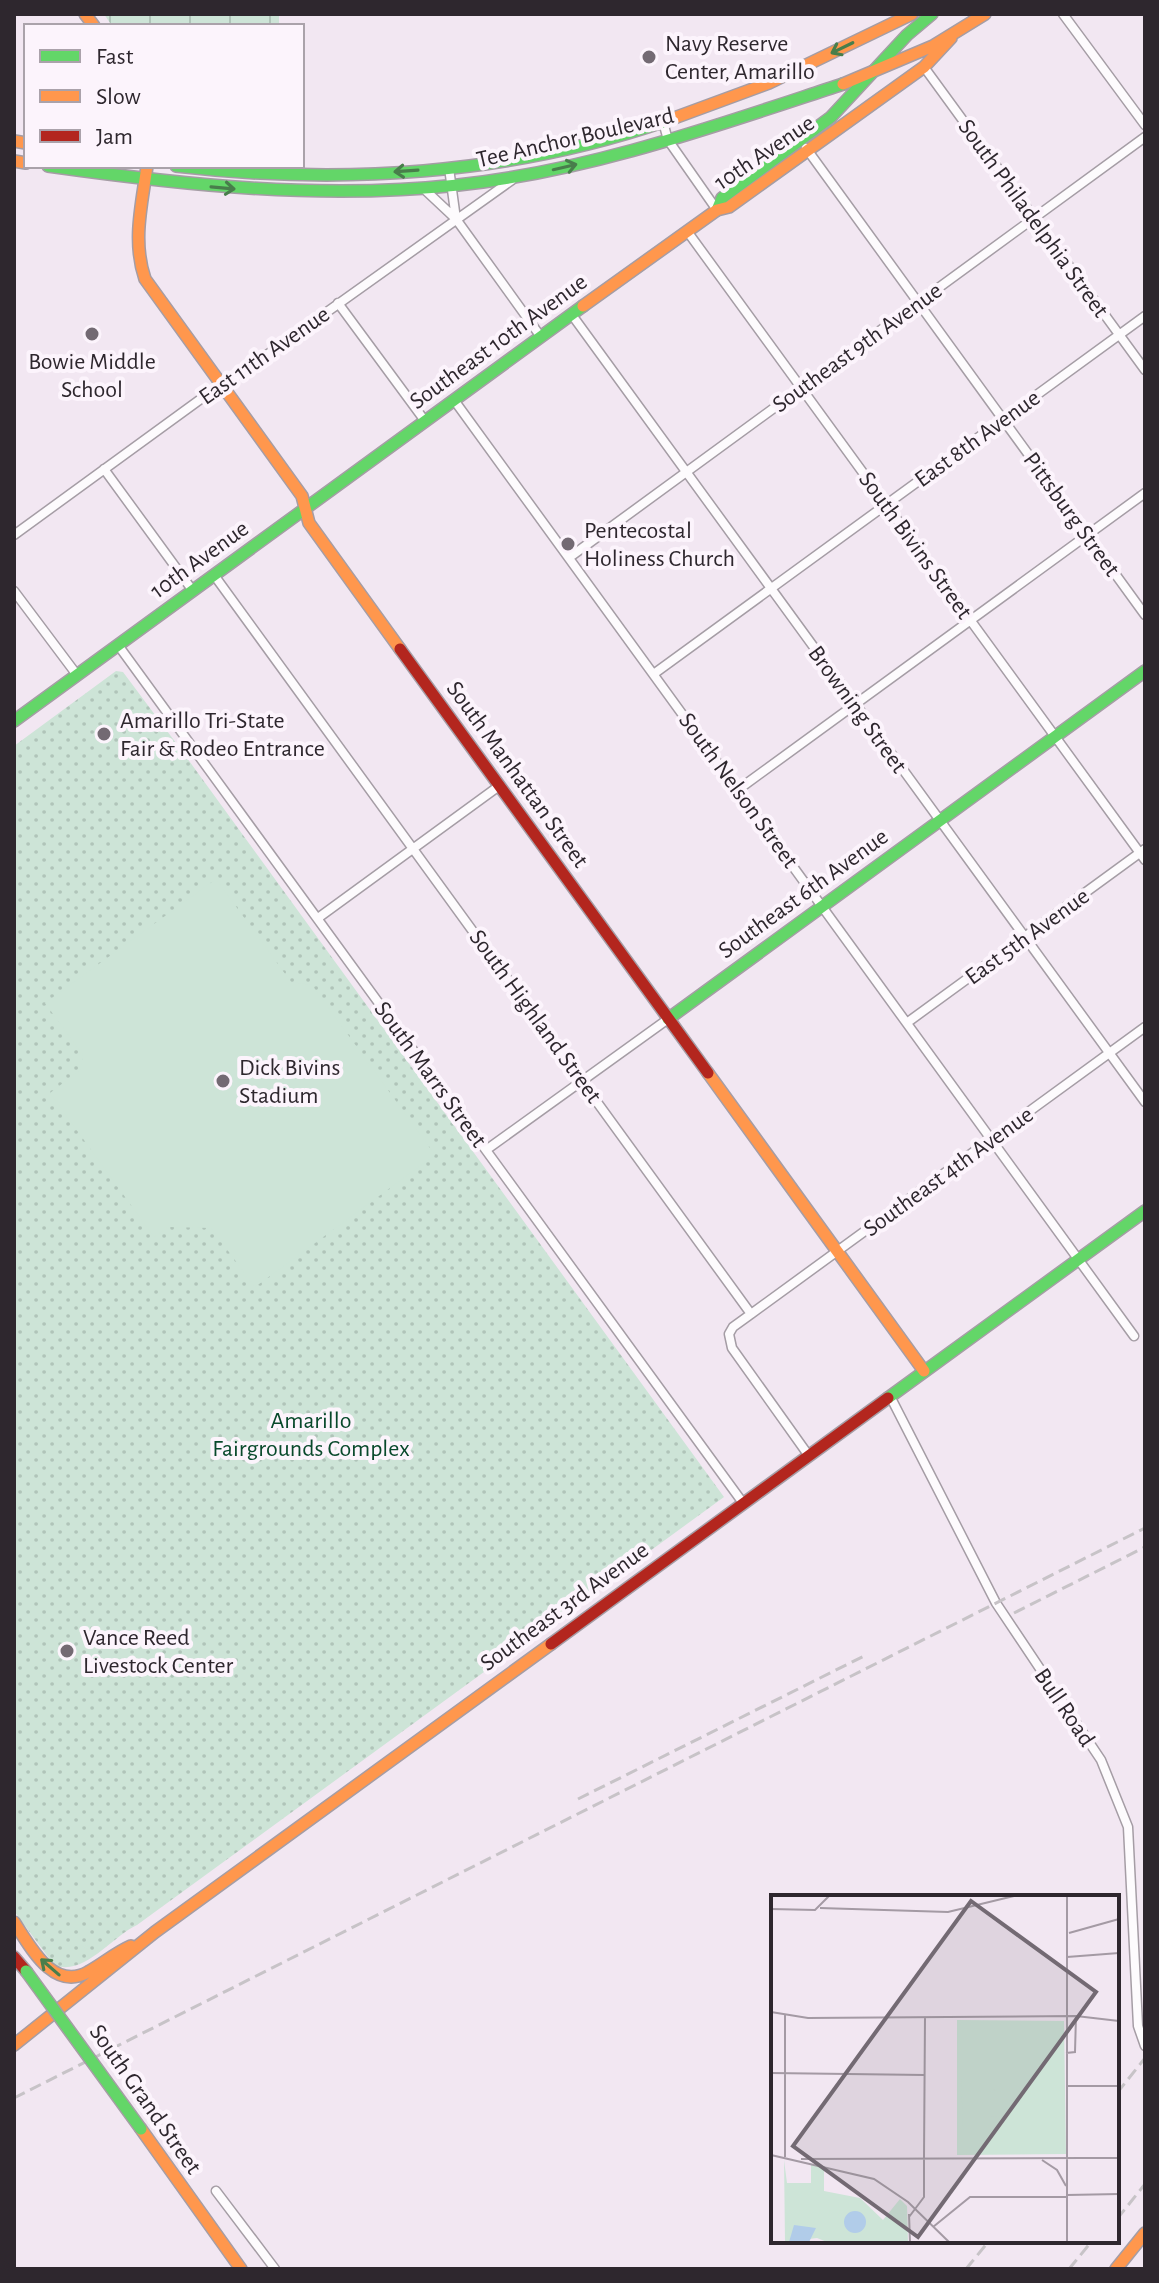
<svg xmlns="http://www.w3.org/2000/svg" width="1159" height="2283" viewBox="0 0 1159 2283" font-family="'Alegreya Sans',sans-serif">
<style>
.wetland{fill:url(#wetland-marsh)}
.park{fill:url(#park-dots)}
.pitch{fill:#cde4d7}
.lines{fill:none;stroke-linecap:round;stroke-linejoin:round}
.street-casing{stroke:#a59da5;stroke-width:11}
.fast-casing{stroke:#a59da5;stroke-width:14}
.slow-casing{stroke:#a59da5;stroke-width:14}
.jam-casing{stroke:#a59da5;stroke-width:14}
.street{stroke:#fdfbfd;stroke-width:8}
.fast{stroke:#63d668;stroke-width:11}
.slow{stroke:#ff974d;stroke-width:11}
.jam{stroke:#b3261e;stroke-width:11}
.rail{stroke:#c7c3c7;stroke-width:3;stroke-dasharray:12 6;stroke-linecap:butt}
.fast-bridge-casing{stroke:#a59da5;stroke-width:14;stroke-linecap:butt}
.fast-bridge{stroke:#63d668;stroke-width:11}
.oneway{stroke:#487e4b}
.poi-dot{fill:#736a73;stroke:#fcf4fc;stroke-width:3}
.labels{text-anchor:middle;stroke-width:8;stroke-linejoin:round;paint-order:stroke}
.poi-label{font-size:24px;fill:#2e272e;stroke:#fcf4fc;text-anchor:start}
.street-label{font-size:24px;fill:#2e272e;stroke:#fcf4fc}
.park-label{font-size:24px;fill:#08492b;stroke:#fcf4fc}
.inset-road{fill:none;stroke:#a49aa4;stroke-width:2}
.view{fill:#736a73;fill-opacity:0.15;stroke:#736a73;stroke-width:4}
.inset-edge{fill:none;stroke:#2e272e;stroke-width:4}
</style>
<defs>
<pattern id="wetland-marsh" width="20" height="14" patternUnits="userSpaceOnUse" patternTransform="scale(2)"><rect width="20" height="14" fill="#cde4d7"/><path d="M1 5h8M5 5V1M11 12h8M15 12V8" fill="none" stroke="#b0c4b9"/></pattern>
<pattern id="park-dots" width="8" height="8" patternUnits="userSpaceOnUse" patternTransform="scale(2)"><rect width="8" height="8" fill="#cde4d7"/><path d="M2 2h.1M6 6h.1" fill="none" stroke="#b0c4b9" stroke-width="1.8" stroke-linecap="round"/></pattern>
</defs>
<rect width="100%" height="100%" fill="#f2e7f2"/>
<path class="wetland" d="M104,14H279V26H112Z"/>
<path class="park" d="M116,671L123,672L179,747L724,1497L137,1925C111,1937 84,1977 54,1965L14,1911V746Z"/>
<path class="pitch" d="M216,879L291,982L312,985L435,1155L255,1287L211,1228L168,1227L154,1237L50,1093L80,1070L83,1055L45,1003Z"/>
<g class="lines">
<defs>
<path id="street" d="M1063,14L1145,125
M924,67L1145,370
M663,122L668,140L717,210
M806,148L1145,615
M449,168L456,219
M423,188L456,219L541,337
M687,231L1145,860
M338,303L425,421
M572,315L1145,1102
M454,400L1134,1336
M104,469L193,591
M14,535L209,393L233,379L512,180
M570,557L1145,137
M214,575L751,1314L733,1327L729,1334L732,1348L809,1456
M14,591L77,675
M118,645L743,1503
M655,673L1145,316
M739,789L1145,493
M318,918L499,786
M908,1022L1145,849
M486,1150L668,1019
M751,1314L1145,1027
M890,1396L996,1603L1101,1760L1128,1827L1138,2026L1145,2046
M216,2191L275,2269"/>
<path id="fast" d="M48,166C184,185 321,200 458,185C590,171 718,125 843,84
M176,166C340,185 509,175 666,121
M717,210L722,198L831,117L907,35L932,14
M14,721L583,306
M668,1019L1145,671
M888,1398L1145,1211"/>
<path id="slow" d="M85,14L94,26
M843,84L933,46L985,14
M666,121L769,83L912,14
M14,141L26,143
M14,161L26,163
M147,166C142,204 132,241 145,279L302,496L309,523L400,649
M583,306L717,210L729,207L924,67L951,38
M708,1073L924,1371
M14,1922C30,1946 53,1992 88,1972C103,1964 115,1953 131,1946
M14,2045L155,1932L551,1644
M141,2129L241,2269
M1116,2269L1145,2233"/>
<path id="jam" d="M400,649L708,1073
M551,1644L888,1398
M14,1957L26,1971"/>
</defs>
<use href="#street" class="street-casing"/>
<use href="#fast" class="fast-casing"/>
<use href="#slow" class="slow-casing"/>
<use href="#jam" class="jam-casing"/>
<use href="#street" class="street"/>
<use href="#fast" class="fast"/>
<use href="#slow" class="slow"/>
<use href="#jam" class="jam"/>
<path class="rail" d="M1014,1613L1145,1547
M578,1799L866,1655
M1117,2093L1145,2058
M14,2098L1145,1528
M1117,2219L1145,2184
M966,2269L989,2241
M1069,2269L1092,2241
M1144,2269L1145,2267"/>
<defs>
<path id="fast-bridge" d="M26,1971L141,2129"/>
</defs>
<use href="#fast-bridge" class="fast-bridge-casing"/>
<use href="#fast-bridge" class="fast-bridge"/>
</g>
<defs><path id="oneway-shaft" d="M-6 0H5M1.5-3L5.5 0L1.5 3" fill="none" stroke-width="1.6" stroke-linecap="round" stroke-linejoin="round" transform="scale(2)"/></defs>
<g class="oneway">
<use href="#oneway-shaft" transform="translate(842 48) rotate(154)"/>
<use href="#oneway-shaft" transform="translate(565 167) rotate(-13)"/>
<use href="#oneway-shaft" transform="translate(406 171) rotate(176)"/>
<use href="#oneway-shaft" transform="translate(223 188) rotate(5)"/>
<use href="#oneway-shaft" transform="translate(50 1967) rotate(-139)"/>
</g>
<g class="poi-dot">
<circle cx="649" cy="57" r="8"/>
<circle cx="92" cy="334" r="8"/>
<circle cx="568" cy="544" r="8"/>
<circle cx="104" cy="734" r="8"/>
<circle cx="223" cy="1081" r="8"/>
<circle cx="67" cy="1651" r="8"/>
</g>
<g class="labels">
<g class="poi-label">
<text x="665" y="51">Navy Reserve<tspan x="665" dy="28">Center, Amarillo</tspan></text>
<text x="92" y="369" text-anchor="middle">Bowie Middle<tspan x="92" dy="28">School</tspan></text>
<text x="584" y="538">Pentecostal<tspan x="584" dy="28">Holiness Church</tspan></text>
<text x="120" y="728">Amarillo Tri-State<tspan x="120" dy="28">Fair &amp; Rodeo Entrance</tspan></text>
<text x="239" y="1075">Dick Bivins<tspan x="239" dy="28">Stadium</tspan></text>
<text x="83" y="1645">Vance Reed<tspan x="83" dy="28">Livestock Center</tspan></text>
</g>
<g class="street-label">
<text transform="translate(575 137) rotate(-13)" y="8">Tee Anchor Boulevard</text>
<text transform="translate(764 152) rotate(-34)" y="8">10th Avenue</text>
<text transform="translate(1034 218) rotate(54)" y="8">South Philadelphia Street</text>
<text transform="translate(498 341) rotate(-36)" y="8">Southeast 10th Avenue</text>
<text transform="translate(857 347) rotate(-36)" y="8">Southeast 9th Avenue</text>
<text transform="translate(264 355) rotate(-35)" y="8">East 11th Avenue</text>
<text transform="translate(977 438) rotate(-36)" y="8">East 8th Avenue</text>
<text transform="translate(1072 514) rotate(54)" y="8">Pittsburg Street</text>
<text transform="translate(916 545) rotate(54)" y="8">South Bivins Street</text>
<text transform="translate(199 559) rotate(-36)" y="8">10th Avenue</text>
<text transform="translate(858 709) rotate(54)" y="8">Browning Street</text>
<text transform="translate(518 774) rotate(54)" y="8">South Manhattan Street</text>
<text transform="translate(739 790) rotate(54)" y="8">South Nelson Street</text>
<text transform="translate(803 893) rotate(-36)" y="8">Southeast 6th Avenue</text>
<text transform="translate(1027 936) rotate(-36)" y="8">East 5th Avenue</text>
<text transform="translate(536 1016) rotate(54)" y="8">South Highland Street</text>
<text transform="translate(431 1074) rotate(54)" y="8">South Marrs Street</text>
<text transform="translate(948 1171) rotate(-36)" y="8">Southeast 4th Avenue</text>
<text transform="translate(564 1606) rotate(-36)" y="8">Southeast 3rd Avenue</text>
<text transform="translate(1065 1707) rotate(56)" y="8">Bull Road</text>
<text transform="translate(146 2099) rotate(55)" y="8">South Grand Street</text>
</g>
<g class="park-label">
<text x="311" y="1428">Amarillo<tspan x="311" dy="28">Fairgrounds Complex</tspan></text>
</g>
</g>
<g transform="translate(771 1895)">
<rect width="348" height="348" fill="#f2e7f2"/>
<path d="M13,265L16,288H40V269L53,272V296L89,303L112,325L129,304L136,311L137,347H56L46,343L14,347Z" fill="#cde4d7"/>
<path d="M186,125L293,126L295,259L186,260Z" fill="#cde4d7"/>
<path d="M190,184H220V193L227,197V221L220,222V231H192Z" fill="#cde4d7"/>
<path d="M73 327a11 11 0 1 1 22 0a11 11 0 1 1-22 0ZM23,330L45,333L38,347H18Z" fill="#b1cce9"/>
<path class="inset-road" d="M296,1V347M49,13L177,17L243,1M0,14L44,15L58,1M298,38L348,24M296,62L348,58M0,117L37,123L305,121L348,126M14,119V262M295,158L304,157L305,121M0,178L154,180M296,191H348M0,260L103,284L137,307L178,347M153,263L154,122M312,263H348M30,264L312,263M271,265L286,275L295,291M296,300L348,299M138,319L139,347M138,322L153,302V263M162,332L199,302H296"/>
<path class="view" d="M200,6L325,97L147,342L22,251Z"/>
<rect width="348" height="348" class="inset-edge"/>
</g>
<rect width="1159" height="2283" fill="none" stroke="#2e272e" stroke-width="32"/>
<rect x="24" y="24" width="280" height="144" fill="#fcf4fc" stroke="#aaa2aa" stroke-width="2"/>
<rect x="40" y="50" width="40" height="12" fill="#63d668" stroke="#aaa2aa" stroke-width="2"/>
<text x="96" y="64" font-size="24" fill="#2e272e">Fast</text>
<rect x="40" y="90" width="40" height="12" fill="#ff974d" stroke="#aaa2aa" stroke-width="2"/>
<text x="96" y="104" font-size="24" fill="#2e272e">Slow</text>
<rect x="40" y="130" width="40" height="12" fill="#b3261e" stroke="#aaa2aa" stroke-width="2"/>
<text x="96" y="144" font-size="24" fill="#2e272e">Jam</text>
</svg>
